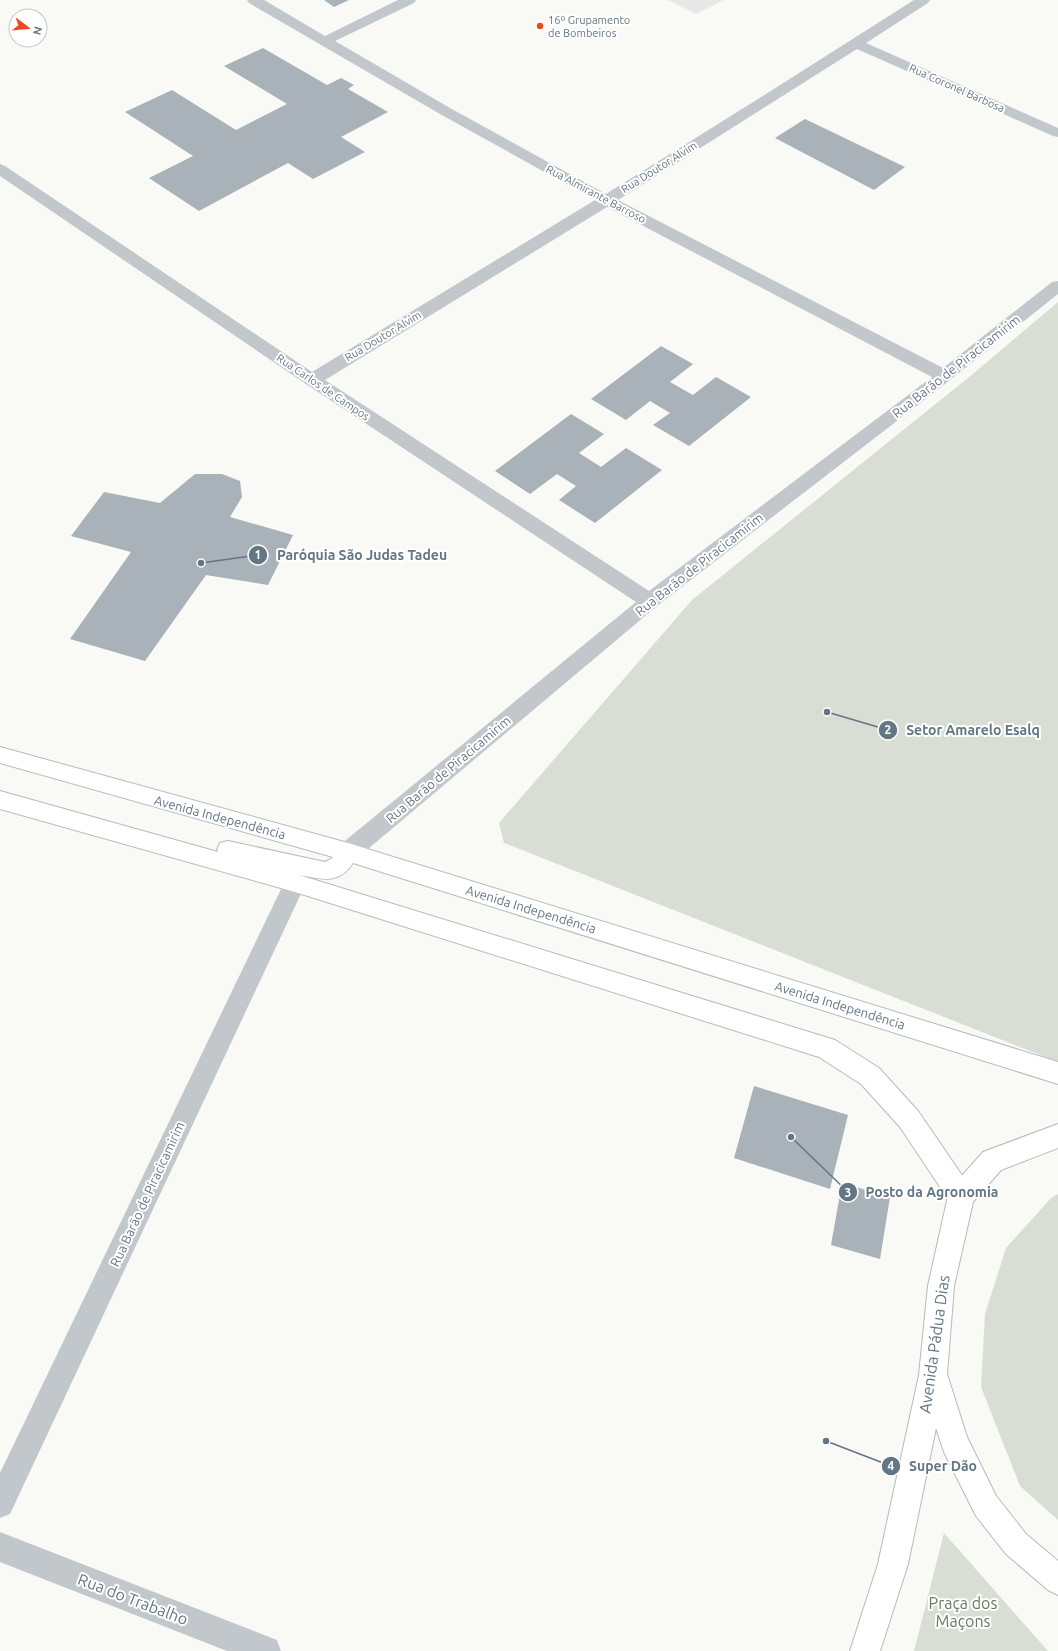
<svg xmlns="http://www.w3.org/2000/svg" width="1058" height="1651" viewBox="0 0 1058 1651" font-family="Ubuntu,sans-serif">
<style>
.built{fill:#e7e8e7}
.green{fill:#d9ded5}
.building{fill:#a8b2b8}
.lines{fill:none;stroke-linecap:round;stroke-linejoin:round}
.major-casing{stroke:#b5bbbf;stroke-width:2}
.highway-casing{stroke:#b5babd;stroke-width:2}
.minor{fill:#c2c7cb;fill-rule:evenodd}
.major{fill:#fff;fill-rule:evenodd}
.highway{fill:#fff;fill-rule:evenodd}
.poi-dot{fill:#ee4921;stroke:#fff;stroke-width:1.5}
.labels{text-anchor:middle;stroke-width:4;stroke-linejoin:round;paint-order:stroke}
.far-poi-label{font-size:11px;fill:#627683;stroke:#fff;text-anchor:start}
.far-street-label{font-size:11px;fill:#627683;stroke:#fff}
.street-label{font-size:13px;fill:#627683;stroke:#fff}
.near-street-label{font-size:16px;fill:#627683;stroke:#fff}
.near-park-label{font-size:16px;fill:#677a61;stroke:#fff}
.leader{fill:none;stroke:#627683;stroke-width:1.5}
.callout-dot{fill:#627683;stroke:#fff;stroke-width:1.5}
.mark-label{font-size:12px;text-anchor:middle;font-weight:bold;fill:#fff}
.callout-label{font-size:14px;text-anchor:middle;font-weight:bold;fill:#627683;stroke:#fff;stroke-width:4;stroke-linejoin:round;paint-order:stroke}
</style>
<rect width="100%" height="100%" fill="#f9f9f6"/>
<path class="built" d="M667,0H724L697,14Z"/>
<path class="green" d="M1058,302V1062L504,843L499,823L692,600L974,373Z
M1058,1194V1520L1020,1486L981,1387L985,1314L1006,1248L1051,1198Z
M944,1533L1048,1651H914Z"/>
<path class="building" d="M324,0H349L334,7Z
M263,48L327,85L341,78L354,85L348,89L388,112L341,137L365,152L313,179L288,163L199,211L149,178L193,156L125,112L172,90L236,130L287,104L224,66Z
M805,119L905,167L874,190L775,138Z
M661,346L693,364L670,382L693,395L716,377L751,397L689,446L653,425L670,413L650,401L626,420L591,399Z
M571,414L604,434L579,453L601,467L626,448L662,470L595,523L559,500L576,486L557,474L530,494L495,471Z
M195,474H222L240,481L242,497L230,517L293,535L268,585L206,575L145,661L70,639L131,552L71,536L104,492L160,503Z
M754,1086L848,1115L830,1189L734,1158Z
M842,1183L890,1197L880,1259L831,1245Z"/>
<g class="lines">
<defs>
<path id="major" d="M0,747L348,843L1058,1062V1084L353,863C339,885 321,879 299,875L835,1040L879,1068L918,1111L970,1187L974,1196L970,1205L961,1208L952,1205L900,1127L861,1084L819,1057L295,892L0,809V791L218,852L217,850L220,843L228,841L325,862L331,859L333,857L0,763Z"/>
<path id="highway" d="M1058,1124V1148L1001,1170L973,1202L954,1286L947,1374L967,1437L996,1496L1026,1534L1058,1561V1595L1048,1590L1006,1554L976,1516L944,1452L936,1428L908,1564L880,1651H850L878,1564L919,1375L928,1286L948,1196L952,1187L983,1152Z"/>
</defs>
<use href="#major" class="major-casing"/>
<use href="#highway" class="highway-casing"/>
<path class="minor" d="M247,0H264L325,36L398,0H416L414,3L335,41L450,108L606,194L766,94L914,0H930L928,3L866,43L1058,128V137L1053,136L857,49L618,200L943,368L1052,282L1058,281V294L950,380L657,606L356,859L348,861L340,859L337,852L340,845L636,602L306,384L0,176V164L5,166L312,372L595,200L440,114L249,3ZM607,207L932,377L649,591L325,380Z
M295,874L303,876L306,883L10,1514L0,1518V1473L284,883L287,876Z
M0,1532L277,1640L281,1651H227L0,1562Z"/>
<use href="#major" class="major"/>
<use href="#highway" class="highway"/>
</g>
<circle class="poi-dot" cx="540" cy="26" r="4"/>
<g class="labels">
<g class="far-poi-label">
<text x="548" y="24">16º Grupamento<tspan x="548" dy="13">de Bombeiros</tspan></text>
</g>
<g class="far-street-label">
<text transform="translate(957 88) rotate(24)" y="4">Rua Coronel Barbosa</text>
<text transform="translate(659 167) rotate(-32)" y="4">Rua Doutor Alvim</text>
<text transform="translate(596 194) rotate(28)" y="4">Rua Almirante Barroso</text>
<text transform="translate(383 336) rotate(-31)" y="4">Rua Doutor Alvim</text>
<text transform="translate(323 387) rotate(34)" y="4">Rua Carlos de Campos</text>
</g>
<g class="street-label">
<text transform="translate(956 366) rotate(-38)" y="5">Rua Barão de Piracicamirim</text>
<text transform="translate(699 564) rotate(-38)" y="5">Rua Barão de Piracicamirim</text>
<text transform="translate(448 769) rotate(-40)" y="5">Rua Barão de Piracicamirim</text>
<text transform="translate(220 817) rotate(15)" y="5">Avenida Independência</text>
<text transform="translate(531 909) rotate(17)" y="5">Avenida Independência</text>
<text transform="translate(840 1005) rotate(17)" y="5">Avenida Independência</text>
<text transform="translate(147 1194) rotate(-65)" y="5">Rua Barão de Piracicamirim</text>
</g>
<g class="near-street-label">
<text transform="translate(934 1344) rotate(-82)" y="6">Avenida Pádua Dias</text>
<text transform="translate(133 1599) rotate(21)" y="6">Rua do Trabalho</text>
</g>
<g class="near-park-label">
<text x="963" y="1609">Praça dos<tspan x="963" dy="18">Maçons</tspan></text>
</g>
</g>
<path class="leader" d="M201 563L258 555M827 712L888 730M791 1137L848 1192M826 1441L891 1466"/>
<g class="callout-dot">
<circle cx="201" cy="563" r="4"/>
<circle cx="827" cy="712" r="4"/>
<circle cx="791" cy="1137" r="4"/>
<circle cx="826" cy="1441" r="4"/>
<circle cx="258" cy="555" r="10"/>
<circle cx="888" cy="730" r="10"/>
<circle cx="848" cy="1192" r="10"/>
<circle cx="891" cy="1466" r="10"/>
</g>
<g class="mark-label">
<text x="258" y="559">1</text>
<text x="888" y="734">2</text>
<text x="848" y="1197">3</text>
<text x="891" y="1470">4</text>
</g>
<g class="callout-label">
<text x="362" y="560">Paróquia São Judas Tadeu</text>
<text x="973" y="735">Setor Amarelo Esalq</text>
<text x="932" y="1197">Posto da Agronomia</text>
<text x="943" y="1471">Super Dão</text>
</g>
<g transform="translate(28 28) rotate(106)"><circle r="19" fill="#ffffff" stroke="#c0c8cd"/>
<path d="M0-3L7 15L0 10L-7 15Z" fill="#ee4921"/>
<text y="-6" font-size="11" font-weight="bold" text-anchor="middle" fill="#627683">N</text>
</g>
</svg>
